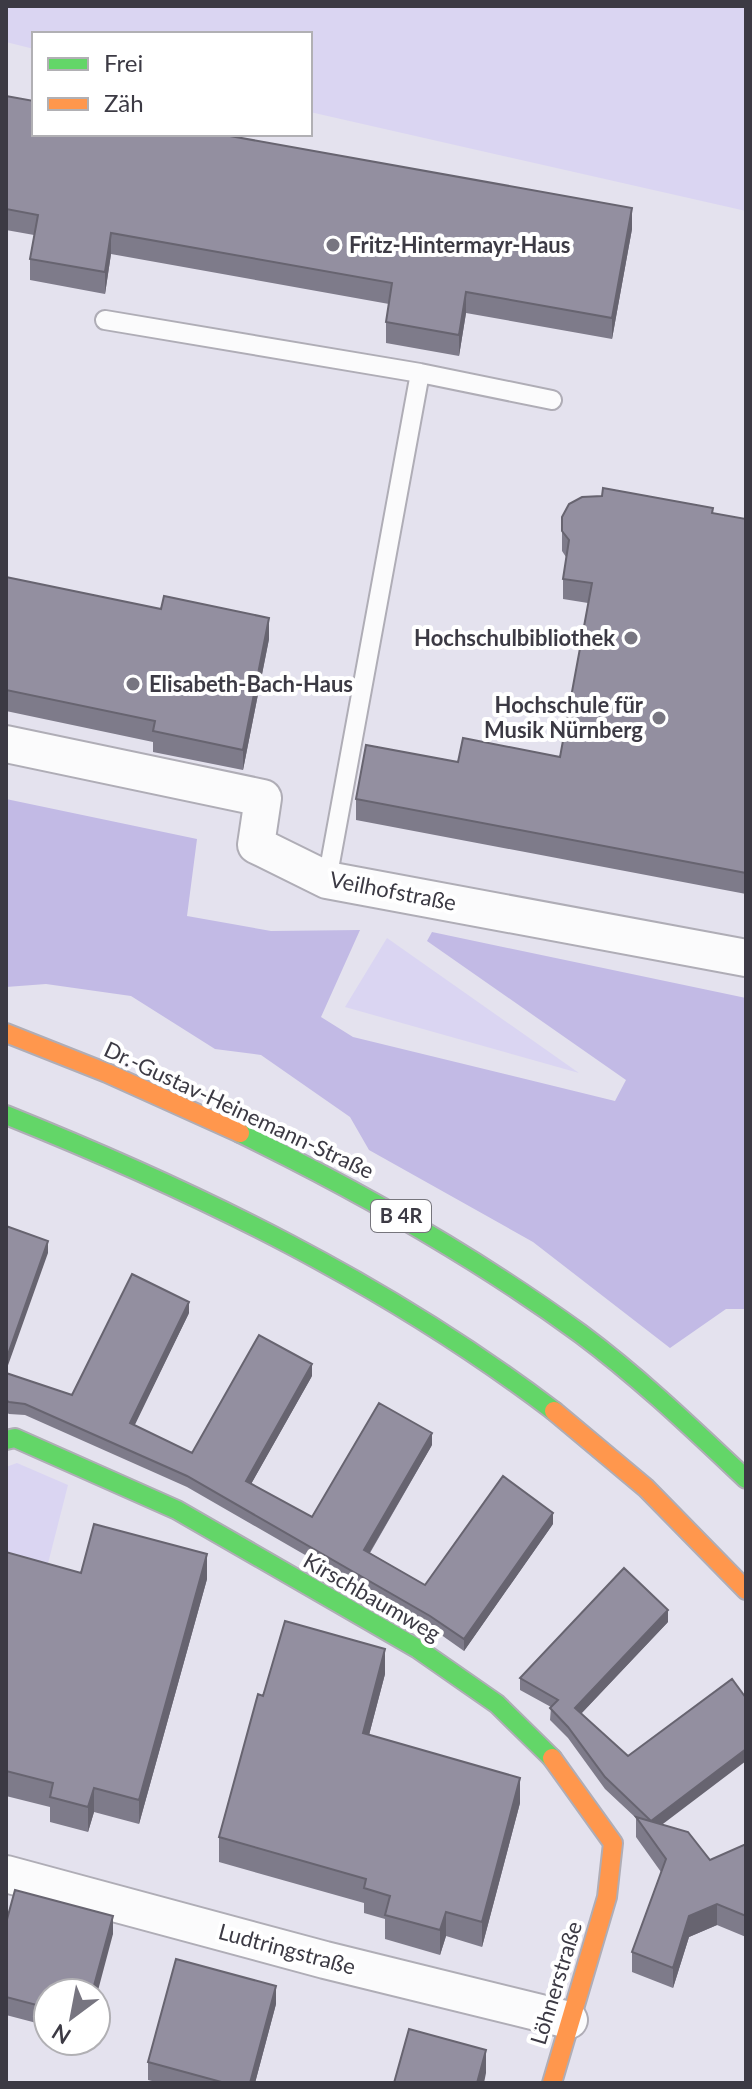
<svg xmlns="http://www.w3.org/2000/svg" width="752" height="2089" viewBox="0 0 752 2089" font-family="Lato,sans-serif">
<style>
.green{fill:#dad5f2}
.forest{fill:#c2bae5}
.lines{fill:none;stroke-linecap:round;stroke-linejoin:round}
.lane-casing{stroke:#afadb6;stroke-width:22}
.street-casing{stroke:#afadb6;stroke-width:40}
.fast-casing{stroke:#afadb6;stroke-width:22}
.slow-casing{stroke:#afadb6;stroke-width:22}
.lane{stroke:#fbfbfc;stroke-width:18}
.street{stroke:#fbfbfc;stroke-width:36}
.fast{stroke:#63d668;stroke-width:18}
.slow{stroke:#ff974d;stroke-width:18}
.wall{fill:#7e7b8a}
.shaded-wall{fill:#676470}
.building{fill:#938fa0;stroke:#676470;stroke-width:2}
.poi-dot{fill:#777580;stroke:#fff;stroke-width:3}
.labels{text-anchor:middle;stroke-width:8;stroke-linejoin:round;paint-order:stroke}
.shield{fill:#fff;stroke:#76757c;stroke-width:2}
.shield-label{font-size:20px;font-weight:bold;fill:#3c3a44}
.poi-label{font-size:22px;font-weight:bold;fill:#3c3a44;stroke:#fff;text-anchor:start}
.street-label{font-size:22px;fill:#3c3a44;stroke:#fff}
</style>
<rect width="100%" height="100%" fill="#e4e2ee"/>
<path class="green" d="M6,6H743L746,8V211L310,112V34H34V49L6,42Z
M387,938L579,1073L345,1007Z
M17,1463L68,1485L42,1587L6,1577V1467Z"/>
<path class="forest" d="M6,799L197,839L187,916L271,931L360,930L321,1017L353,1037L615,1101L626,1080L427,941L432,932L746,998V1309H726L670,1348L533,1242L369,1150L350,1117L261,1055L215,1049L131,996L46,984L6,987Z"/>
<g class="lines">
<defs>
<path id="lane" d="M105,320L420,373
M327,880L420,373L552,400"/>
<path id="street" d="M6,744L263,798L256,845L327,880L746,958
M6,1874L325,1960L569,2020"/>
<path id="fast" d="M6,1115C200,1193 387,1284 554,1411
M240,1133C359,1191 474,1256 581,1334C640,1378 693,1429 746,1479
M6,1440L15,1438L177,1510L418,1649L497,1704L552,1758"/>
<path id="slow" d="M6,1033L107,1073L240,1133
M554,1411L646,1488L746,1590
M552,1758L613,1843L607,1897L552,2083"/>
</defs>
<use href="#lane" class="lane-casing"/>
<use href="#street" class="street-casing"/>
<use href="#fast" class="fast-casing"/>
<use href="#slow" class="slow-casing"/>
<use href="#lane" class="lane"/>
<use href="#street" class="street"/>
<use href="#fast" class="fast"/>
<use href="#slow" class="slow"/>
</g>
<path class="wall" d="M6,96L632,229L612,339L466,313L459,356L386,343V322L389,304L111,254L105,294L30,280V259L34,235L6,230Z
M713,513L746,519V894L356,820V799L458,762L560,757L588,603L563,599V579L566,557L562,551V517Z
M6,577L269,639L243,770L153,752V742L6,711Z
M189,1313L134,1425L192,1453L312,1376L251,1484L312,1517L432,1445L370,1553L425,1585L553,1524L464,1651L430,1627L187,1487L25,1415L9,1414L6,1412V1373L72,1395Z
M6,1552L81,1573L207,1579L139,1824L94,1812L88,1832L50,1822V1807L6,1796Z
M668,1622L581,1714L662,1824L710,1860L746,1844V1937L717,1925L689,1937L673,1988L632,1972V1952L661,1872L636,1837V1818L605,1789L568,1738L550,1720L551,1707L520,1690V1678Z
M385,1674L369,1735L520,1803L482,1947L446,1936L440,1955L385,1939V1919L364,1913V1903L219,1862V1837L263,1696Z
M6,1923L113,1934L48,1993V2026L6,2015Z
M276,2004L255,2083H160L148,2080V2062Z"/>
<path class="shaded-wall" d="M632,208V229L612,339V318Z
M111,233V254L105,294V272Z
M466,292V313L459,356V335Z
M269,618V639L243,770V750Z
M48,1241V1253L6,1371V1360Z
M189,1302V1313L130,1435V1423Z
M312,1364V1376L246,1493V1481Z
M432,1433V1445L364,1562V1550Z
M553,1513V1524L464,1651V1639Z
M207,1554V1579L139,1824V1800Z
M668,1610V1622L575,1720V1708Z
M385,1649V1674L363,1758V1733Z
M746,1749V1761L651,1833V1821Z
M520,1778V1803L482,1947V1922Z
M94,1788V1812L88,1832V1807Z
M717,1904V1925L689,1937L673,1988V1968L689,1916Z
M446,1912V1936L440,1955V1930Z
M113,1916V1934L96,1998V1993H92Z
M276,1986V2004L255,2083H250Z
M486,2050V2073L484,2083H477Z"/>
<path class="building" d="M6,96L34,101V134H219L632,208L612,318L466,292L459,335L386,322L392,283L111,233L105,272L30,259L38,215L6,209Z
M603,488L713,508L712,513L746,519V873L356,799L366,745L458,762L463,738L560,757L592,583L563,579L569,540L562,531V517L569,504L582,497L602,496Z
M6,577L161,609L164,596L269,618L243,750L153,731L155,721L6,690Z
M6,1226L48,1241L6,1360Z
M132,1274L189,1302L130,1423L192,1453L259,1335L312,1364L246,1481L312,1517L379,1403L432,1433L364,1550L425,1585L503,1476L553,1513L464,1639L430,1616L187,1476L25,1404L9,1402L6,1400V1373L72,1395Z
M94,1524L207,1554L139,1800L94,1788L88,1807L50,1797L53,1783L6,1771V1552L81,1573Z
M624,1568L668,1610L575,1708L628,1756L732,1679L746,1698V1749L651,1821L605,1777L568,1727L550,1708L558,1700L520,1678Z
M285,1621L385,1649L363,1733L520,1778L482,1922L446,1912L440,1930L385,1915L390,1896L364,1888L366,1879L219,1837L258,1694L263,1696Z
M636,1817L688,1832L710,1860L746,1844V1916L717,1904L689,1916L673,1968L632,1952L666,1859Z
M15,1890L113,1916L92,1993H48V2008L6,1997V1923Z
M176,1959L276,1986L250,2083H225L148,2062Z
M409,2029L486,2050L477,2083H394Z"/>
<g class="poi-dot">
<circle cx="333" cy="245" r="8"/>
<circle cx="631" cy="638" r="8"/>
<circle cx="133" cy="684" r="8"/>
<circle cx="659" cy="718" r="8"/>
</g>
<g class="labels">
<rect class="shield" x="371" y="1200" width="60" height="32" rx="6"/>
<g class="shield-label">
<text x="401" y="1223">B 4R</text>
</g>
<g class="poi-label">
<text x="349" y="253">Fritz-Hintermayr-Haus</text>
<text x="615" y="646" text-anchor="end">Hochschulbibliothek</text>
<text x="149" y="692">Elisabeth-Bach-Haus</text>
<text x="643" y="713" text-anchor="end">Hochschule für<tspan x="643" dy="25">Musik Nürnberg</tspan></text>
</g>
<g class="street-label">
<text transform="translate(393 891) rotate(11)" y="8">Veilhofstraße</text>
<text transform="translate(239 1110) rotate(25)" y="8">Dr.-Gustav-Heinemann-Straße</text>
<text transform="translate(372 1597) rotate(30)" y="8">Kirschbaumweg</text>
<text transform="translate(287 1949) rotate(15)" y="8">Ludtringstraße</text>
<text transform="translate(556 1983) rotate(-73)" y="8">Löhnerstraße</text>
</g>
</g>
<rect width="752" height="2089" fill="none" stroke="#3c3a44" stroke-width="16"/>
<rect x="32" y="32" width="280" height="104" fill="#ffffff" stroke="#b1b0b4" stroke-width="2"/>
<rect x="48" y="58" width="40" height="12" fill="#63d668" stroke="#b1b0b4" stroke-width="2"/>
<text x="104" y="72" font-size="24" fill="#3c3a44">Frei</text>
<rect x="48" y="98" width="40" height="12" fill="#ff974d" stroke="#b1b0b4" stroke-width="2"/>
<text x="104" y="112" font-size="24" fill="#3c3a44">Zäh</text>
<g transform="translate(72 2017) rotate(212)"><circle r="38" fill="#ffffff" stroke="#b1b0b4" stroke-width="2"/>
<path d="M0-6L14 30L0 20L-14 30Z" fill="#777580"/>
<text y="-12" font-size="22" font-weight="bold" text-anchor="middle" fill="#3c3a44">N</text>
</g>
</svg>
